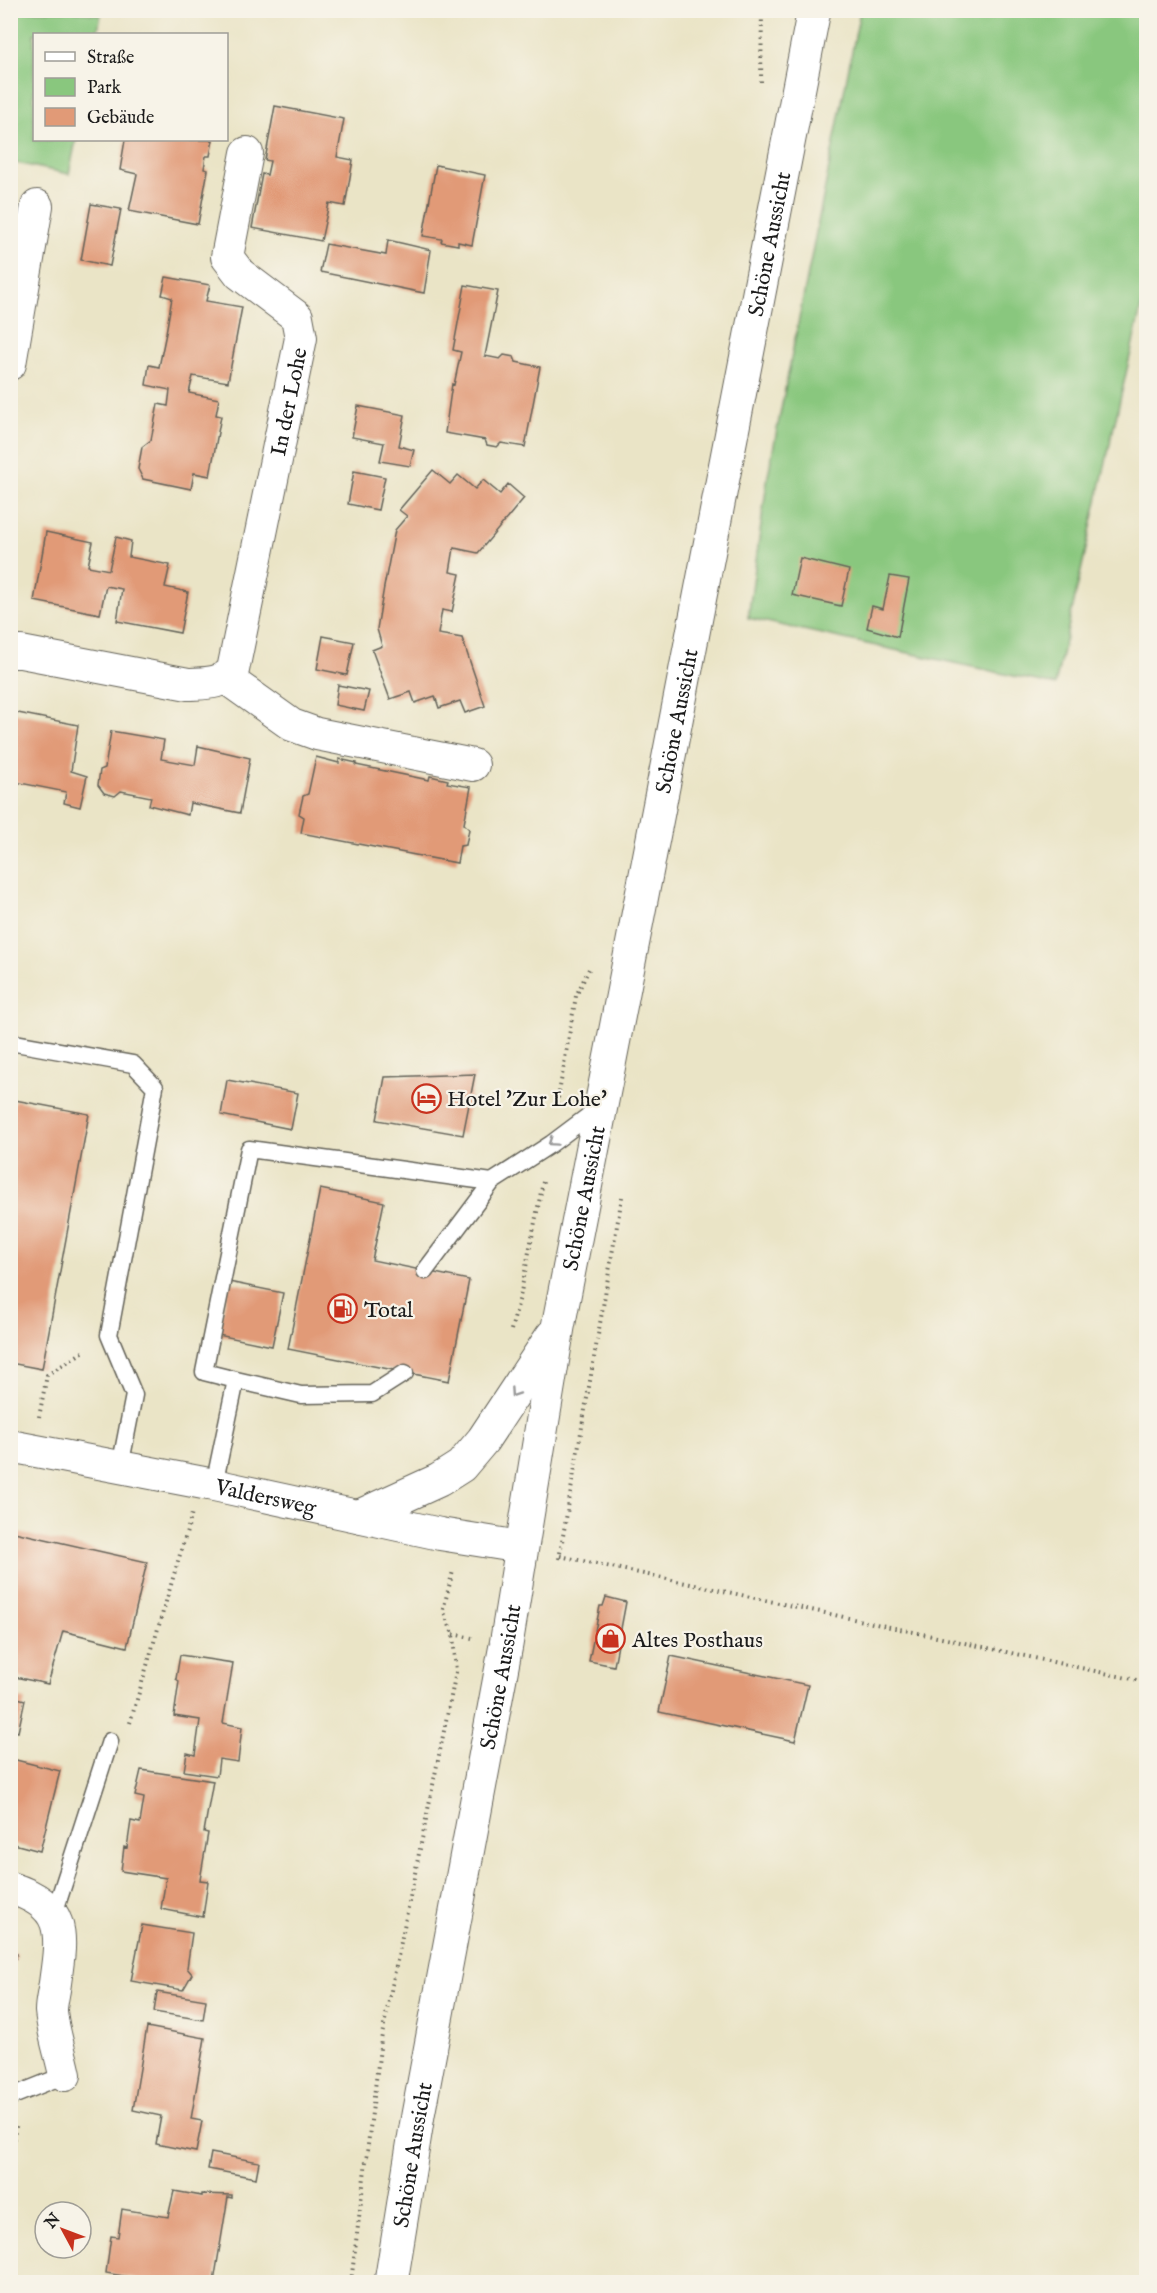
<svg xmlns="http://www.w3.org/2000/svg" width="1157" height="2293" viewBox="0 0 1157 2293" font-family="'IM FELL English',serif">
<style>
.green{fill:#89c77e;stroke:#52724d;stroke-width:1.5}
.building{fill:#e19a77}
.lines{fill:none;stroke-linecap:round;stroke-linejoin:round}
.service-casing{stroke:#646258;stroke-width:19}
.minor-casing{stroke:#646258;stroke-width:34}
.primary-casing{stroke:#646258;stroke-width:35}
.path{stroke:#646258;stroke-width:4;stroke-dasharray:1.5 4.5;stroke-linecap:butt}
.service{stroke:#fff;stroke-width:16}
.minor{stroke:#fff;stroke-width:32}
.primary{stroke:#fff;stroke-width:33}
.oneway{stroke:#999}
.labels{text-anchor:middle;stroke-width:4.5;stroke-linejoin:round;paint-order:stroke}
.street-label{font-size:22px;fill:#1c1c1c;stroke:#f7f3e8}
.poi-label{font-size:22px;fill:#1c1c1c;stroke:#f7f3e8;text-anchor:start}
</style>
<rect width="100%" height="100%" fill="#f7f3e8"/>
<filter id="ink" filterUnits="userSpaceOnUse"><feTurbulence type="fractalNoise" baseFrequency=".0167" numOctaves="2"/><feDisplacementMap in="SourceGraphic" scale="12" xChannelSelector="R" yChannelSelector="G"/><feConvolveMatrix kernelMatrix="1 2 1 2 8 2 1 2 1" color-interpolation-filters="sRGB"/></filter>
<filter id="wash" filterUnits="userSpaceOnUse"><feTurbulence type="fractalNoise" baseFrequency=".008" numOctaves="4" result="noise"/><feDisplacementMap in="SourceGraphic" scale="24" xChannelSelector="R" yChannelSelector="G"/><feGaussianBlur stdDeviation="1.35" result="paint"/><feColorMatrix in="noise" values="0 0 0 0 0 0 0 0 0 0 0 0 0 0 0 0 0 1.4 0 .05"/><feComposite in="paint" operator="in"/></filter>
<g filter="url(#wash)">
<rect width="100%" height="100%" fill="#eae4c6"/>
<path class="green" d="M72,11L101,15L97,34H34V140H76L69,174L11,162L10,11Z
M860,11H1146V286L1055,685L748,618L768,475Z"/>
<g id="blocks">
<path class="building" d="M275,106L344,119L337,157L353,160L345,206L329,203L321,241L252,228L262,174L267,175L270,161L265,160Z
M125,140H213L210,156H206L204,169L208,170L198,224L129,211L137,174L120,170Z
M436,165L485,175L472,245L458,242V245L441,242L442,239L423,236Z
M91,204L121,209L110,266L81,260Z
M388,240L431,250L424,293L320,272L326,244L386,255Z
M166,277L210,285L206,301L242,307L228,382L193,376L189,393L219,399L216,415L221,416L210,476L194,473L191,489L143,479L138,469L142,447L151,440L158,404L168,406L170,390L146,385L149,365L159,367L166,333L172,298L162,295Z
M465,285L498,291L485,356L500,359L504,355L514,357L516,362L540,367L525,447L501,443L497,447L487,445L485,440L445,433L452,384L454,385L461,352L453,350Z
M358,406L405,415L399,446L414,450L410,466L380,461L384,443L352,437Z
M433,470L450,484L458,475L475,489L483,480L500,494L508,484L524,498L478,553L454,548L450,572L460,574L452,612L442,610L438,634L462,638L485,706L465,713L460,701L439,708L435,696L415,703L411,692L390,699L372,650L382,646L377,629L384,587L395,530L407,516L399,510Z
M354,471L385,477L378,510L348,504Z
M46,532L93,542L88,566L109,570L116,537L131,541L129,557L170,565L165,587L188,592L180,633L117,621L122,589L106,586L100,614L34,601Z
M800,558L849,570L841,606L792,595Z
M890,576L909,579L898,637L867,628L872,606L883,609Z
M323,636L354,642L347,675L317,669Z
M338,685L369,691L364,711L335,705Z
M13,712L78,725L71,771L87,776L80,807L64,803L66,792L10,781V728Z
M111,731L164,740L161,759L195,765L198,746L250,758L240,813L190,803L188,815L149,805L151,797L121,791L115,796L104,793L98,785L100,770L105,768Z
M316,757L339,763V759L357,763L356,765L429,780L430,776L448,780L447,783L471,787L464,824L469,829L466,845L460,846L457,863L301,833L304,817L299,814L303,796L308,794Z
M475,1074L463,1135L377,1120L385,1077Z
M227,1080L298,1093L291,1129L221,1115Z
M15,1100L89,1114L42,1369L10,1363V1114Z
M320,1189L384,1202L372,1260L469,1280L449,1381L288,1349Z
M229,1282L283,1293L272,1346L218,1335Z
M10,1531L147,1562L127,1647L63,1631L48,1684L10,1676Z
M606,1597L626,1602L614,1666L589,1661L600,1606H603Z
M180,1655L233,1663L223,1723L242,1727L238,1762L219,1759L217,1776L184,1771L187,1753L195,1755L200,1720L174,1716L179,1681L176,1679Z
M671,1656L808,1685L795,1741L659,1712Z
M10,1696L25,1700L18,1732L10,1730Z
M12,1759L60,1771L40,1851L10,1843Z
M141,1770L213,1781L204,1832L208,1833L200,1880L208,1881L203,1917L161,1909L166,1878L121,1871L124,1847L127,1848L131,1821L140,1823L144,1798L135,1796Z
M142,1925L192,1933L187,1968L192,1974L183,1990L131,1981Z
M10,1952L17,1954L11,1973H10Z
M157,1992L206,2000L203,2020L154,2012Z
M147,2027L205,2038L191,2119L202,2121L196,2152L156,2144L161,2116L133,2110Z
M211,2153L259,2162L256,2178L208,2169Z
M174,2191L202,2196V2194L232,2195V2198L228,2197L214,2282H156L106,2273L111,2236L118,2237L122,2209L168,2217Z"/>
</g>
</g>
<g filter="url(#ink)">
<use href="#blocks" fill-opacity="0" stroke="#646258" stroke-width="1.5"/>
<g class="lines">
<defs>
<path id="service" d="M10,1042L133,1064L155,1087L109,1335L134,1395L120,1467
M425,1271L492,1182L551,1144L599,1108
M236,1380L204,1372L249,1149L492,1182
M214,1485L236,1380L301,1395L372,1394L405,1373
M54,1914L110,1741
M10,2097L65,2075"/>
<g id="minor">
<path d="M10,364L37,206"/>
<path id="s1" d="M10,652H21L188,684C205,683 221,685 233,670L301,338L297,317L240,274L227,257L247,153"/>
<path d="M226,678L292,725L317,734L473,765"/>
<path id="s2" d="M10,1446L214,1485L440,1534L521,1547"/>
<path d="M10,1888C67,1905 62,1934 55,1983C54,1992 51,2002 51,2011C53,2032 61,2055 65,2075"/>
</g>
<g id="primary">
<path d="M360,1516L439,1480L461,1466L483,1440L552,1336"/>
<path id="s3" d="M391,2282L418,2115L506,1645L558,1327L814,10"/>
</g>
</defs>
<use href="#service" class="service-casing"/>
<use href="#minor" class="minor-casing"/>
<use href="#primary" class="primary-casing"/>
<path class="path" d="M761,82L762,10
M557,1104L576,996L589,969
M511,1330L520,1297L543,1182
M39,1417L47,1375L86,1350
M560,1556L1146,1682
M559,1559L622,1197
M453,1634L472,1638
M130,1723L192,1514
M10,2157L17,2122
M351,2282L381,2040L456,1672L453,1634L443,1610L453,1571"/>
<use href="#service" class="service"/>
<use href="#minor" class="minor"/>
<use href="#primary" class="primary"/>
</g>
<defs><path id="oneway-chevron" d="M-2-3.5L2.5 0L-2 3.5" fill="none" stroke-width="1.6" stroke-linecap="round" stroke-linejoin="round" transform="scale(1.5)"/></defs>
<g class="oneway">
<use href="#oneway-chevron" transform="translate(552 1142) rotate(145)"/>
<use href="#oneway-chevron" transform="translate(514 1393) rotate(124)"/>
</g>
</g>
<defs>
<symbol id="hotel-ring" viewBox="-11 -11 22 22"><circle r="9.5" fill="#f7f3e8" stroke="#c8321e" stroke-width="1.5"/><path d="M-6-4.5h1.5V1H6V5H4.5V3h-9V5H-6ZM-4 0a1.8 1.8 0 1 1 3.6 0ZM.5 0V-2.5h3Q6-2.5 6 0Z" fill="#c8321e"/></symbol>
<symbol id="fuel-ring" viewBox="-11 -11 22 22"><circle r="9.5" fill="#f7f3e8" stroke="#c8321e" stroke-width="1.5"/><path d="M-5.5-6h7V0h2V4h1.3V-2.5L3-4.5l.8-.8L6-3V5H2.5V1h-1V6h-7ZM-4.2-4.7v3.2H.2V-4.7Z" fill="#c8321e"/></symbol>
<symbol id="shop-ring" viewBox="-11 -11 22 22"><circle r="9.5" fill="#f7f3e8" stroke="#c8321e" stroke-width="1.5"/><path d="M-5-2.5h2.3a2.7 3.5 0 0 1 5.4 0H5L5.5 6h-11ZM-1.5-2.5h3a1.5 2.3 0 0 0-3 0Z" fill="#c8321e"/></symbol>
</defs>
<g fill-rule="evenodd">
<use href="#hotel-ring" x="410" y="1082" width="33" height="33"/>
<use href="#fuel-ring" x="326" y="1292" width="33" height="33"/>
<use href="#shop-ring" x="594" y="1622" width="33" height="33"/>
</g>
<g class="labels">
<g class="street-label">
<text dy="8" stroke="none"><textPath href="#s3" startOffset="2073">Schöne Aussicht</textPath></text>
<text dy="8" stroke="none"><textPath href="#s1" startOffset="504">In der Lohe</textPath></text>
<text dy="8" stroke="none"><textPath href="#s3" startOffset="1587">Schöne Aussicht</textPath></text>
<text dy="8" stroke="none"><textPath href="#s3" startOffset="1101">Schöne Aussicht</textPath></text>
<text dy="8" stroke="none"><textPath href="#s2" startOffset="261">Valdersweg</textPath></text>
<text dy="8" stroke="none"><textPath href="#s3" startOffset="615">Schöne Aussicht</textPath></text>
<text dy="8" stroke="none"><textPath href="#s3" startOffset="129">Schöne Aussicht</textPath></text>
</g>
<g class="poi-label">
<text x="447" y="1106">Hotel 'Zur Lohe'</text>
<text x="364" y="1317">Total</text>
<text x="632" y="1647">Altes Posthaus</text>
</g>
</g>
<rect width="1157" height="2293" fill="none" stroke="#f7f3e8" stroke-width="36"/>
<rect x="33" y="33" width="195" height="108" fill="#f7f3e8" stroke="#9f9d96" stroke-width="1.5"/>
<rect x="45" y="52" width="30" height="9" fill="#ffffff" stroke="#9f9d96" stroke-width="1.5"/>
<text x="87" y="63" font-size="18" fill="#1c1c1c">Straße</text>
<rect x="45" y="78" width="30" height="18" fill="#89c77e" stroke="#9f9d96" stroke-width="1.5"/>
<text x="87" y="93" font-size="18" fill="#1c1c1c">Park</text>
<rect x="45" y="108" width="30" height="18" fill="#e19a77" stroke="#9f9d96" stroke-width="1.5"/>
<text x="87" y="123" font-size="18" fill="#1c1c1c">Gebäude</text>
<g transform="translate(63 2230) rotate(311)"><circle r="28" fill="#f7f3e8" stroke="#9f9d96" stroke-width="1.5"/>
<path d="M0-4.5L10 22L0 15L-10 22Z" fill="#c8321e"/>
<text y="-9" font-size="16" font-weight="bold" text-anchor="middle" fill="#1c1c1c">N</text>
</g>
</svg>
